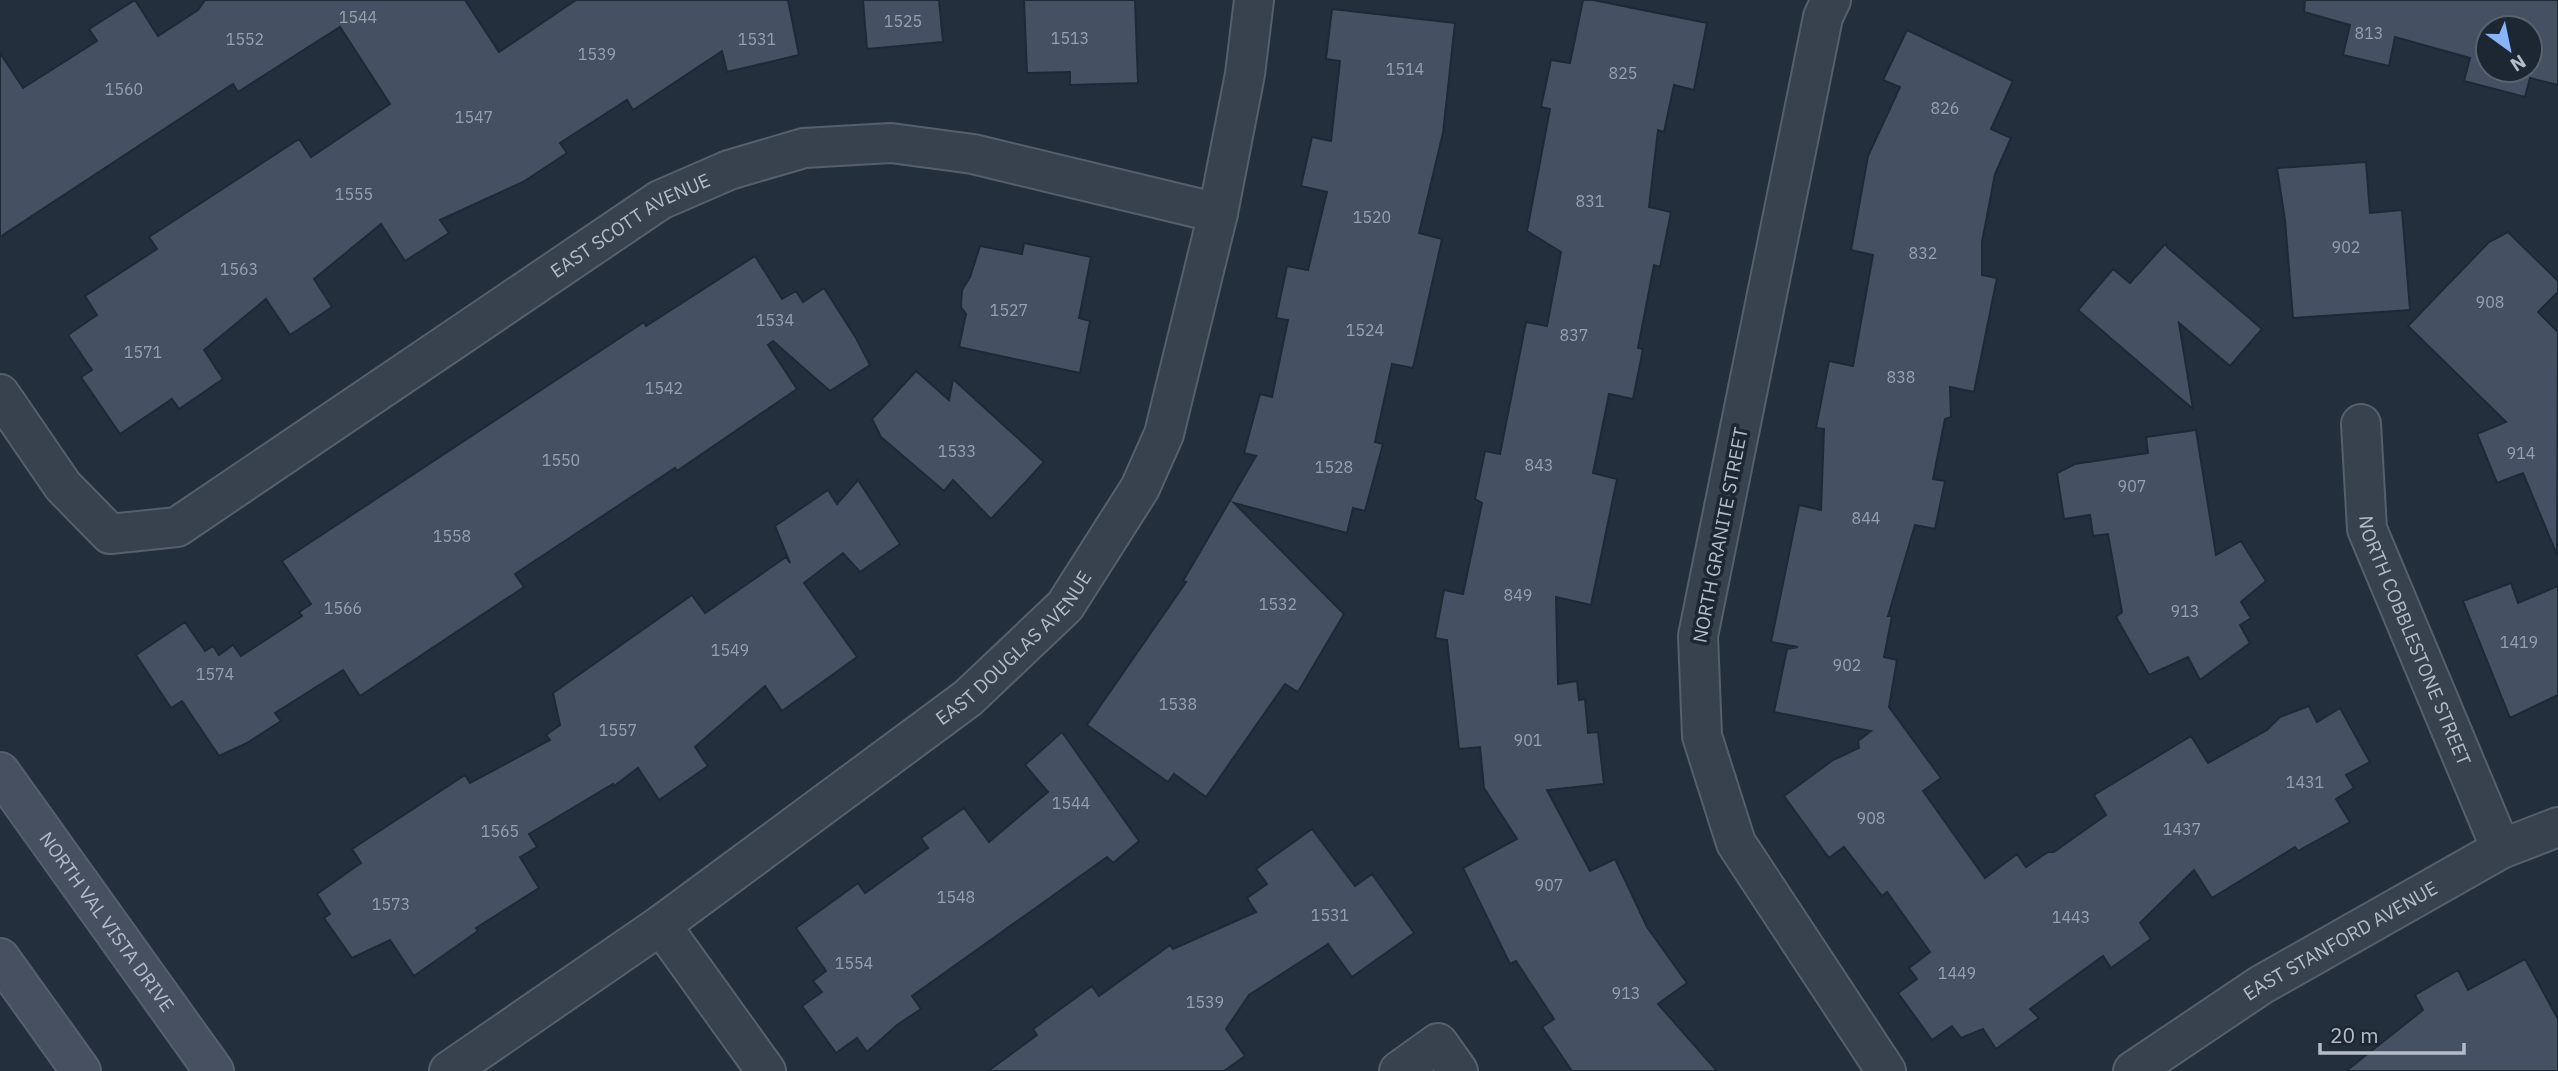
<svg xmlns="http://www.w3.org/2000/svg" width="2558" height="1071" viewBox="0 0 2558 1071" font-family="'IBM Plex Sans',sans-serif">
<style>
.building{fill:#455162;stroke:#1f2835;stroke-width:2;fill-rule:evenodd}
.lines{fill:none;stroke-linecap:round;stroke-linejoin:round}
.minor-casing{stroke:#565f6c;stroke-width:42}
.secondary-casing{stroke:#565f6c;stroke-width:42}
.minor{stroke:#38414e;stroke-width:38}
.secondary{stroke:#465061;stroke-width:38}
.labels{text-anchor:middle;stroke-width:7;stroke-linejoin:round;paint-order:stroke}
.number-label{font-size:16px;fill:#98a1af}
.street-label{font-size:19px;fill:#b4bcc9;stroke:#1d2633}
</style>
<rect width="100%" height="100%" fill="#242f3e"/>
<path class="building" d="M135,0L158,36L198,10L205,0H465L499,52L576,0H788L799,55L727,72L722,51L633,110L627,100L560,143L567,153L523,182L440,220L449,233L405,261L381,224L314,279L332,307L290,335L266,299L204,350L223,379L179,409L172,399L120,434L81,377L92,370L68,335L97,315L85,296L157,249L149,237L299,139L311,157L390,104L340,27L238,92L233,84L0,237V53L23,88L97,41L89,29Z
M863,0H939L943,42L867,49Z
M1024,0H1135L1138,83L1070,85V72L1027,73Z
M1583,0H1593L1707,23L1694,90L1674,85L1664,132L1658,130L1649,207L1671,212L1660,267L1654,265L1638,348L1643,349L1633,399L1609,394L1593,473L1617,479L1591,605L1556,597L1558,684L1577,681L1579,700L1585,699L1588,733L1598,732L1604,784L1547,790L1590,871L1615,859L1647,927L1687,983L1658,1004L1717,1071H1572L1542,1027L1554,1019L1516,961L1510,964L1463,868L1517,839L1484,788L1480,747L1459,749L1447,640L1435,638L1444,590L1463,594L1482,503L1475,499L1485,451L1500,454L1526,322L1547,326L1561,252L1527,231L1550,109L1541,107L1551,60L1570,63Z
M2305,0H2558V85L2530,78L2525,97L2464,81L2470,58L2395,37L2389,66L2343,55L2350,25L2304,12ZM2488,28H2530V70H2488Z
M1332,9L1455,23L1443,133L1419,233L1442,239L1413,368L1392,364L1375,442L1383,444L1365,511L1353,508L1347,533L1234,503L1344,614L1298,692L1285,684L1206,797L1174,774L1168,782L1087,725L1186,582L1183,581L1256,456L1244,453L1260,394L1272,397L1288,320L1276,318L1287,266L1308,270L1327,192L1301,186L1312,137L1331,141L1340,61L1326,59Z
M1907,30L2013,81L1991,129L2011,138L1995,174L1982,242V275L1997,278L1974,392L1950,387L1951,417L1945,419L1933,479L1945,481L1935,529L1915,525L1888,616H1892L1884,657L1897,660L1889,707L1941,778L1923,791L1985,878L2017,854L2026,867L2048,852H2054L2106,815L2094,795L2191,736L2208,763L2267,730L2280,717L2309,706L2317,722L2340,708L2370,762L2346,775L2354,788L2336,799L2350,822L2298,851L2295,847L2212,898L2194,870L2140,923L2151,939L2111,968L2103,956L2030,1009L2039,1018L1996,1049L1983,1029L1961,1038L1952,1026L1932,1040L1898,993L1917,979L1909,968L1930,952L1887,892L1882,896L1844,847L1829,858L1784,796L1833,760L1859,748L1858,741L1871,731L1774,712L1787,649L1798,647L1771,642L1799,505L1821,510L1824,429L1816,428L1829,361L1853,366L1873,255L1851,250L1868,156L1900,87L1883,80Z
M2366,162L2370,213L2402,210L2410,310L2293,318L2285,220L2277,168Z
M2508,232L2558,281V292L2538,312L2558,332L2557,555L2523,473L2497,483L2477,434L2506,422L2408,326L2489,242Z
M1024,243L1091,257L1079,318L1090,321L1080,373L959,347L966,314L961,307L962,290L970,277L980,246L1022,254Z
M2166,243L2167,247L2262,329L2230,366L2179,323L2193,409L2078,310L2113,269L2130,283Z
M755,256L782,299L796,291L803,302L824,288L856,338L870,365L830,391L773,341L768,345L797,389L677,471L675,468L515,574L524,587L360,696L343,670L275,713L281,721L247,743L219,756L182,701L171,708L136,655L185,622L205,651L213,646L219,655L233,645L241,656L302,616L299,612L311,604L282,561L644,322L646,326Z
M916,371L949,400L953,379L1044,462L991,519L953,480L944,491L881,437L872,419Z
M2196,430L2216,555L2241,541L2266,581L2241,602L2251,618L2240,625L2250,643L2200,680L2188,657L2149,675L2116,617L2122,612L2108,534L2093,536L2090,515L2064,519L2057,473L2075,464L2148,453L2146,437Z
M858,480L900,544L860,572L843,553L804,583L857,657L782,711L765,686L695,747L708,766L659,800L638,768L614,786L613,784L529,834L537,847L520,857L539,888L476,928L478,931L414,976L390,940L352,958L324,918L330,914L317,894L361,863L352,849L465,775L470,783L550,740L546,735L560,725L553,693L692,595L705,613L786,557L790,563L775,526L828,490L837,504Z
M2511,583L2518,603L2558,586V695L2510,718L2463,601Z
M1062,732L1139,841L1113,863L1107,857L912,996L921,1009L897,1025L867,1052L857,1038L836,1053L802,1006L822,992L813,981L826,971L796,928L858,883L865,893L928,848L921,838L964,808L989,842L1048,792L1025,765Z
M1312,829L1355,886L1372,874L1414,933L1352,977L1328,944L1249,995L1226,1029L1245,1056L1224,1071H988L1037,1035L1033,1029L1092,986L1099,996L1170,945L1173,949L1256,912L1247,898L1267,884L1256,869Z
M2525,959L2558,1019V1071H2346L2423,1010L2415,995L2458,970L2468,990Z"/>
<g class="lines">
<defs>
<g id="minor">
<path d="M1831,0L1823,17L1698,636L1702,736L1736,843L1886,1071"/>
<path id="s1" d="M0,394L63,486L110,534L177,527L660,200L729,170L804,148L891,143L973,154L1218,213"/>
<path id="s2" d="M2361,424L2367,529L2501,849"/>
<path d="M661,925L766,1071"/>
<path id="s3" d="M449,1071L661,925L968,698L1065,606L1140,488L1164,434L1218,213L1245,74L1254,0"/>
<path d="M1399,1071L1438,1043L1458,1071"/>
<path id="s4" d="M2133,1071L2261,985L2501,849L2558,827"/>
</g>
<g id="secondary">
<path id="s5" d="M0,772L214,1071"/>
<path d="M0,958L81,1071"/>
</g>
</defs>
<use href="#minor" class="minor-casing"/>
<use href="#secondary" class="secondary-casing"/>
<use href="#minor" class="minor"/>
<use href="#secondary" class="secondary"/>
</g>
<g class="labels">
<g class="number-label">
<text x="358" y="23">1544</text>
<text x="903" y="27">1525</text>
<text x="2369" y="39">813</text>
<text x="1070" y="44">1513</text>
<text x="245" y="45">1552</text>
<text x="757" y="45">1531</text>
<text x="597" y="60">1539</text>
<text x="1405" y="75">1514</text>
<text x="1623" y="79">825</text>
<text x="124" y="95">1560</text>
<text x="1945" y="114">826</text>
<text x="474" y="123">1547</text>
<text x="354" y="200">1555</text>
<text x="1590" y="207">831</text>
<text x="1372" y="223">1520</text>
<text x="2346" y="253">902</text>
<text x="1923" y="259">832</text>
<text x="239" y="275">1563</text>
<text x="2490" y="308">908</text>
<text x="1009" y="316">1527</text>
<text x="775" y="326">1534</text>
<text x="1365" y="336">1524</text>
<text x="1574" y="341">837</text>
<text x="143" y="358">1571</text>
<text x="1901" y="383">838</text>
<text x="664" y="394">1542</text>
<text x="957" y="457">1533</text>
<text x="2521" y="459">914</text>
<text x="561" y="466">1550</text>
<text x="1539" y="471">843</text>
<text x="1334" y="473">1528</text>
<text x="2132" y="492">907</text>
<text x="1866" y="524">844</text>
<text x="452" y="542">1558</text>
<text x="1518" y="601">849</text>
<text x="1278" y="610">1532</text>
<text x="343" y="614">1566</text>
<text x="2185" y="617">913</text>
<text x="2519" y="648">1419</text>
<text x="730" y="656">1549</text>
<text x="1847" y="671">902</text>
<text x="215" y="680">1574</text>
<text x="1178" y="710">1538</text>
<text x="618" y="736">1557</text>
<text x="1528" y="746">901</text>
<text x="2305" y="788">1431</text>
<text x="1071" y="809">1544</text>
<text x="1871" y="824">908</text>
<text x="2182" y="835">1437</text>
<text x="500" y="837">1565</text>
<text x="1549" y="891">907</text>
<text x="956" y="903">1548</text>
<text x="391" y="910">1573</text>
<text x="1330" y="921">1531</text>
<text x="2071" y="923">1443</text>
<text x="854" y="969">1554</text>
<text x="1957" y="979">1449</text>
<text x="1626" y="999">913</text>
<text x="1205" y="1008">1539</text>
</g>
<g class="street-label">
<text dy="7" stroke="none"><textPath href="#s1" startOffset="791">EAST SCOTT AVENUE</textPath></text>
<text transform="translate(1720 535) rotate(-79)" y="7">NORTH GRANITE STREET</text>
<text dy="7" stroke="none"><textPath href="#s2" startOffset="226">NORTH COBBLESTONE STREET</textPath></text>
<text dy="7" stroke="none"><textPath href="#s3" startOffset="707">EAST DOUGLAS AVENUE</textPath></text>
<text dy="7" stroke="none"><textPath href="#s5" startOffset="184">NORTH VAL VISTA DRIVE</textPath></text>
<text dy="7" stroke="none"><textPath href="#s4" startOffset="245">EAST STANFORD AVENUE</textPath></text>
</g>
</g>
<g transform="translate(2509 49) rotate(147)"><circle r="33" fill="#1d2633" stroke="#59626f" stroke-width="2"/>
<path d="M0-5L12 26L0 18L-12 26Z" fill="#8ab4f8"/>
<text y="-10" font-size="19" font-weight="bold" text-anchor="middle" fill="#b4bcc9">N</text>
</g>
<path d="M2320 1043v10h144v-10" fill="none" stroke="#b4bcc9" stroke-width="3.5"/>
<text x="2330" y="1043" font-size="21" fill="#b4bcc9" stroke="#1d2633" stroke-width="5" paint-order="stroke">20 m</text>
</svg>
